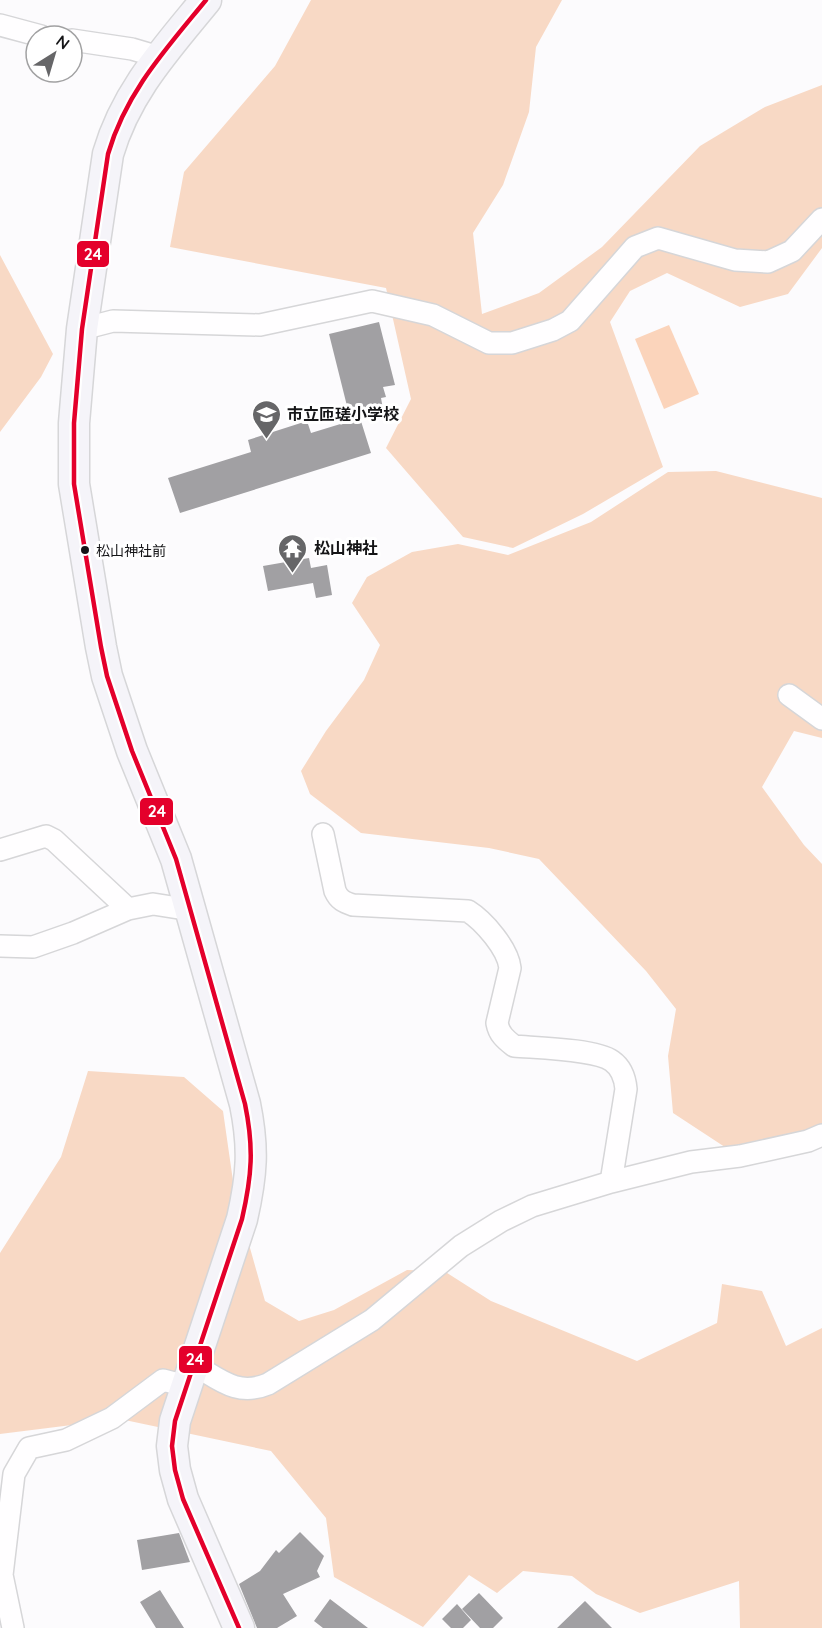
<svg xmlns="http://www.w3.org/2000/svg" width="822" height="1628" viewBox="0 0 822 1628" font-family="Quicksand,'Noto Sans JP',sans-serif">
<style>
.forest{fill:#f8d9c5}
.water{fill:#fbd4bb}
.building{fill:#a1a0a3}
.lines{fill:none;stroke-linecap:round;stroke-linejoin:round}
.minor-casing{stroke:#d6d6d8;stroke-width:24}
.secondary-casing{stroke:#d6d6d8;stroke-width:33}
.minor{stroke:#fffeff;stroke-width:21}
.secondary{stroke:#f5f4f9;stroke-width:30}
.bus-1-casing{stroke:#fff;stroke-width:9}
.bus-1{stroke:#e4002b;stroke-width:4.5}
.bus-dot{fill:#151517;stroke:#fff;stroke-width:2}
.labels{text-anchor:middle;stroke-width:6;stroke-linejoin:round;paint-order:stroke}
.bus-label{font-size:14px;fill:#151517;stroke:#fff;text-anchor:start}
.poi-label{font-size:16px;font-weight:bold;fill:#151517;stroke:#fff;text-anchor:start}
.line-badge{stroke:#fff;stroke-width:2}
.badge-label{font-size:16px;text-anchor:middle;font-weight:bold;fill:#fff}
</style>
<rect width="100%" height="100%" fill="#fcfbfd"/>
<path class="forest" d="M311,0H562L536,47L529,112L503,185L473,233L482,314L539,293L602,247L700,146L765,107L822,85V248L788,294L740,307L667,273L630,291L610,322L663,467L583,514L513,548L463,537L386,448L411,399L386,288L170,247L184,172L275,66Z
M0,255L53,354L41,377L0,432Z
M716,471L822,498V738L794,731L762,787L804,845L822,864V1129L734,1153L673,1113L668,1056L676,1009L646,971L539,859L489,848L361,833L310,794L301,771L326,731L364,680L380,645L352,603L367,577L412,552L458,544L508,555L591,522L668,472Z
M88,1071L184,1077L223,1111L235,1195L265,1301L299,1321L334,1310L407,1270L444,1271L491,1301L637,1361L717,1323L722,1284L762,1291L786,1346L822,1328V1628H740L739,1581L640,1613L596,1594L572,1576L523,1571L497,1593L469,1575L423,1627L334,1577L326,1518L271,1451L120,1419L0,1434V1253L61,1157Z"/>
<path class="water" d="M669,325L699,394L664,409L635,339Z"/>
<path class="building" d="M379,322L395,385L383,387L386,397L381,398L383,409L350,418L329,334Z
M360,418L371,453L180,513L168,478L251,452L248,440L307,421L311,433Z
M309,558L311,568L327,565L332,595L316,598L313,583L268,591L263,566Z
M300,1532L324,1556L317,1571L320,1577L283,1594L297,1616L277,1628H257L239,1584L260,1571L276,1550L279,1553Z
M179,1533L190,1562L142,1570L137,1540Z
M160,1590L184,1628H156L140,1602Z
M479,1593L503,1618L493,1628H480L462,1609Z
M330,1599L368,1628H323L314,1621Z
M585,1601L612,1628H557Z
M457,1604L471,1620L463,1628H451L442,1619Z"/>
<g class="lines">
<defs>
<path id="minor" d="M0,25L41,36
M72,40L132,49L159,57
M82,329L113,321L260,325L372,301L433,315L489,343H512L553,330L570,321L635,247L658,238L735,260L768,262L792,251L822,219
M789,695L822,719
M323,834L335,891C339,900 344,902 353,905L468,911C484,921 508,949 510,968L497,1023C499,1034 505,1039 514,1046C537,1048 595,1049 612,1061C622,1068 625,1078 626,1089L611,1182
M0,850L46,836L54,840L128,909
M0,946L33,947L73,933L128,909L153,904L191,910
M193,1364C219,1379 237,1397 268,1384L372,1320L461,1246L501,1221L532,1206L611,1182L691,1162L740,1156L808,1141L822,1135
M13,1628L2,1575L14,1474L29,1448L66,1440L112,1418L163,1380L186,1386"/>
<path id="secondary" d="M206,0C166,49 126,92 108,154L82,329L74,423V484L101,647L107,676L132,751L176,859L245,1104C254,1148 252,1175 242,1219L175,1421L172,1446L175,1470L183,1499L239,1628"/>
</defs>
<use href="#minor" class="minor-casing"/>
<use href="#secondary" class="secondary-casing"/>
<use href="#minor" class="minor"/>
<use href="#secondary" class="secondary"/>
<defs>
<path id="bus-1" d="M206,0C166,49 126,92 108,154L82,329L74,423V484L101,647L107,676L132,751L176,859L245,1104C254,1148 252,1175 242,1219L175,1421L172,1446L175,1470L183,1499L239,1628"/>
</defs>
<use href="#bus-1" class="bus-1-casing"/>
<use href="#bus-1" class="bus-1"/>
</g>
<defs>
<symbol id="school-pin" viewBox="-11 -11 22 30"><path d="M0 17L-7.5 6A9.5 9.5 0 1 1 7.5 6Z" fill="#666668" stroke="#fff"/><path d="M0-5L7-2L0 1L-7-2ZM-4 1L0 2.5L4 1V4Q0 6-4 4Z" fill="#fff"/></symbol>
<symbol id="temple-pin" viewBox="-11 -11 22 30"><path d="M0 17L-7.5 6A9.5 9.5 0 1 1 7.5 6Z" fill="#666668" stroke="#fff"/><path d="M0-6L5-2H3V0L6.5 2.5H4V6H1.5V3h-3V6H-4V2.5H-6.5L-3 0V-2H-5Z" fill="#fff"/></symbol>
</defs>
<g fill-rule="evenodd">
<use href="#school-pin" x="250" y="398" width="33" height="45"/>
<use href="#temple-pin" x="276" y="532" width="33" height="45"/>
</g>
<circle class="bus-dot" cx="85" cy="550" r="5"/>
<g class="labels">
<g class="bus-label">
<text x="96" y="556">松山神社前</text>
</g>
<g class="poi-label">
<text x="287" y="420">市立匝瑳小学校</text>
<text x="314" y="554">松山神社</text>
</g>
</g>
<g class="line-badge">
<rect x="76" y="240" width="34" height="28" rx="6" fill="#e4002b"/>
<rect x="139" y="797" width="35" height="29" rx="6" fill="#e4002b"/>
<rect x="178" y="1345" width="35" height="29" rx="6" fill="#e4002b"/>
</g>
<g class="badge-label">
<text x="93" y="260">24</text>
<text x="157" y="817">24</text>
<text x="195" y="1365">24</text>
</g>
<g transform="translate(54 54) rotate(37)"><circle r="28" fill="#ffffff" stroke="#a1a1a2" stroke-width="1.5"/>
<path d="M0-4.5L10 22L0 15L-10 22Z" fill="#666668"/>
<text y="-9" font-size="16" font-weight="bold" text-anchor="middle" fill="#151517">N</text>
</g>
</svg>
